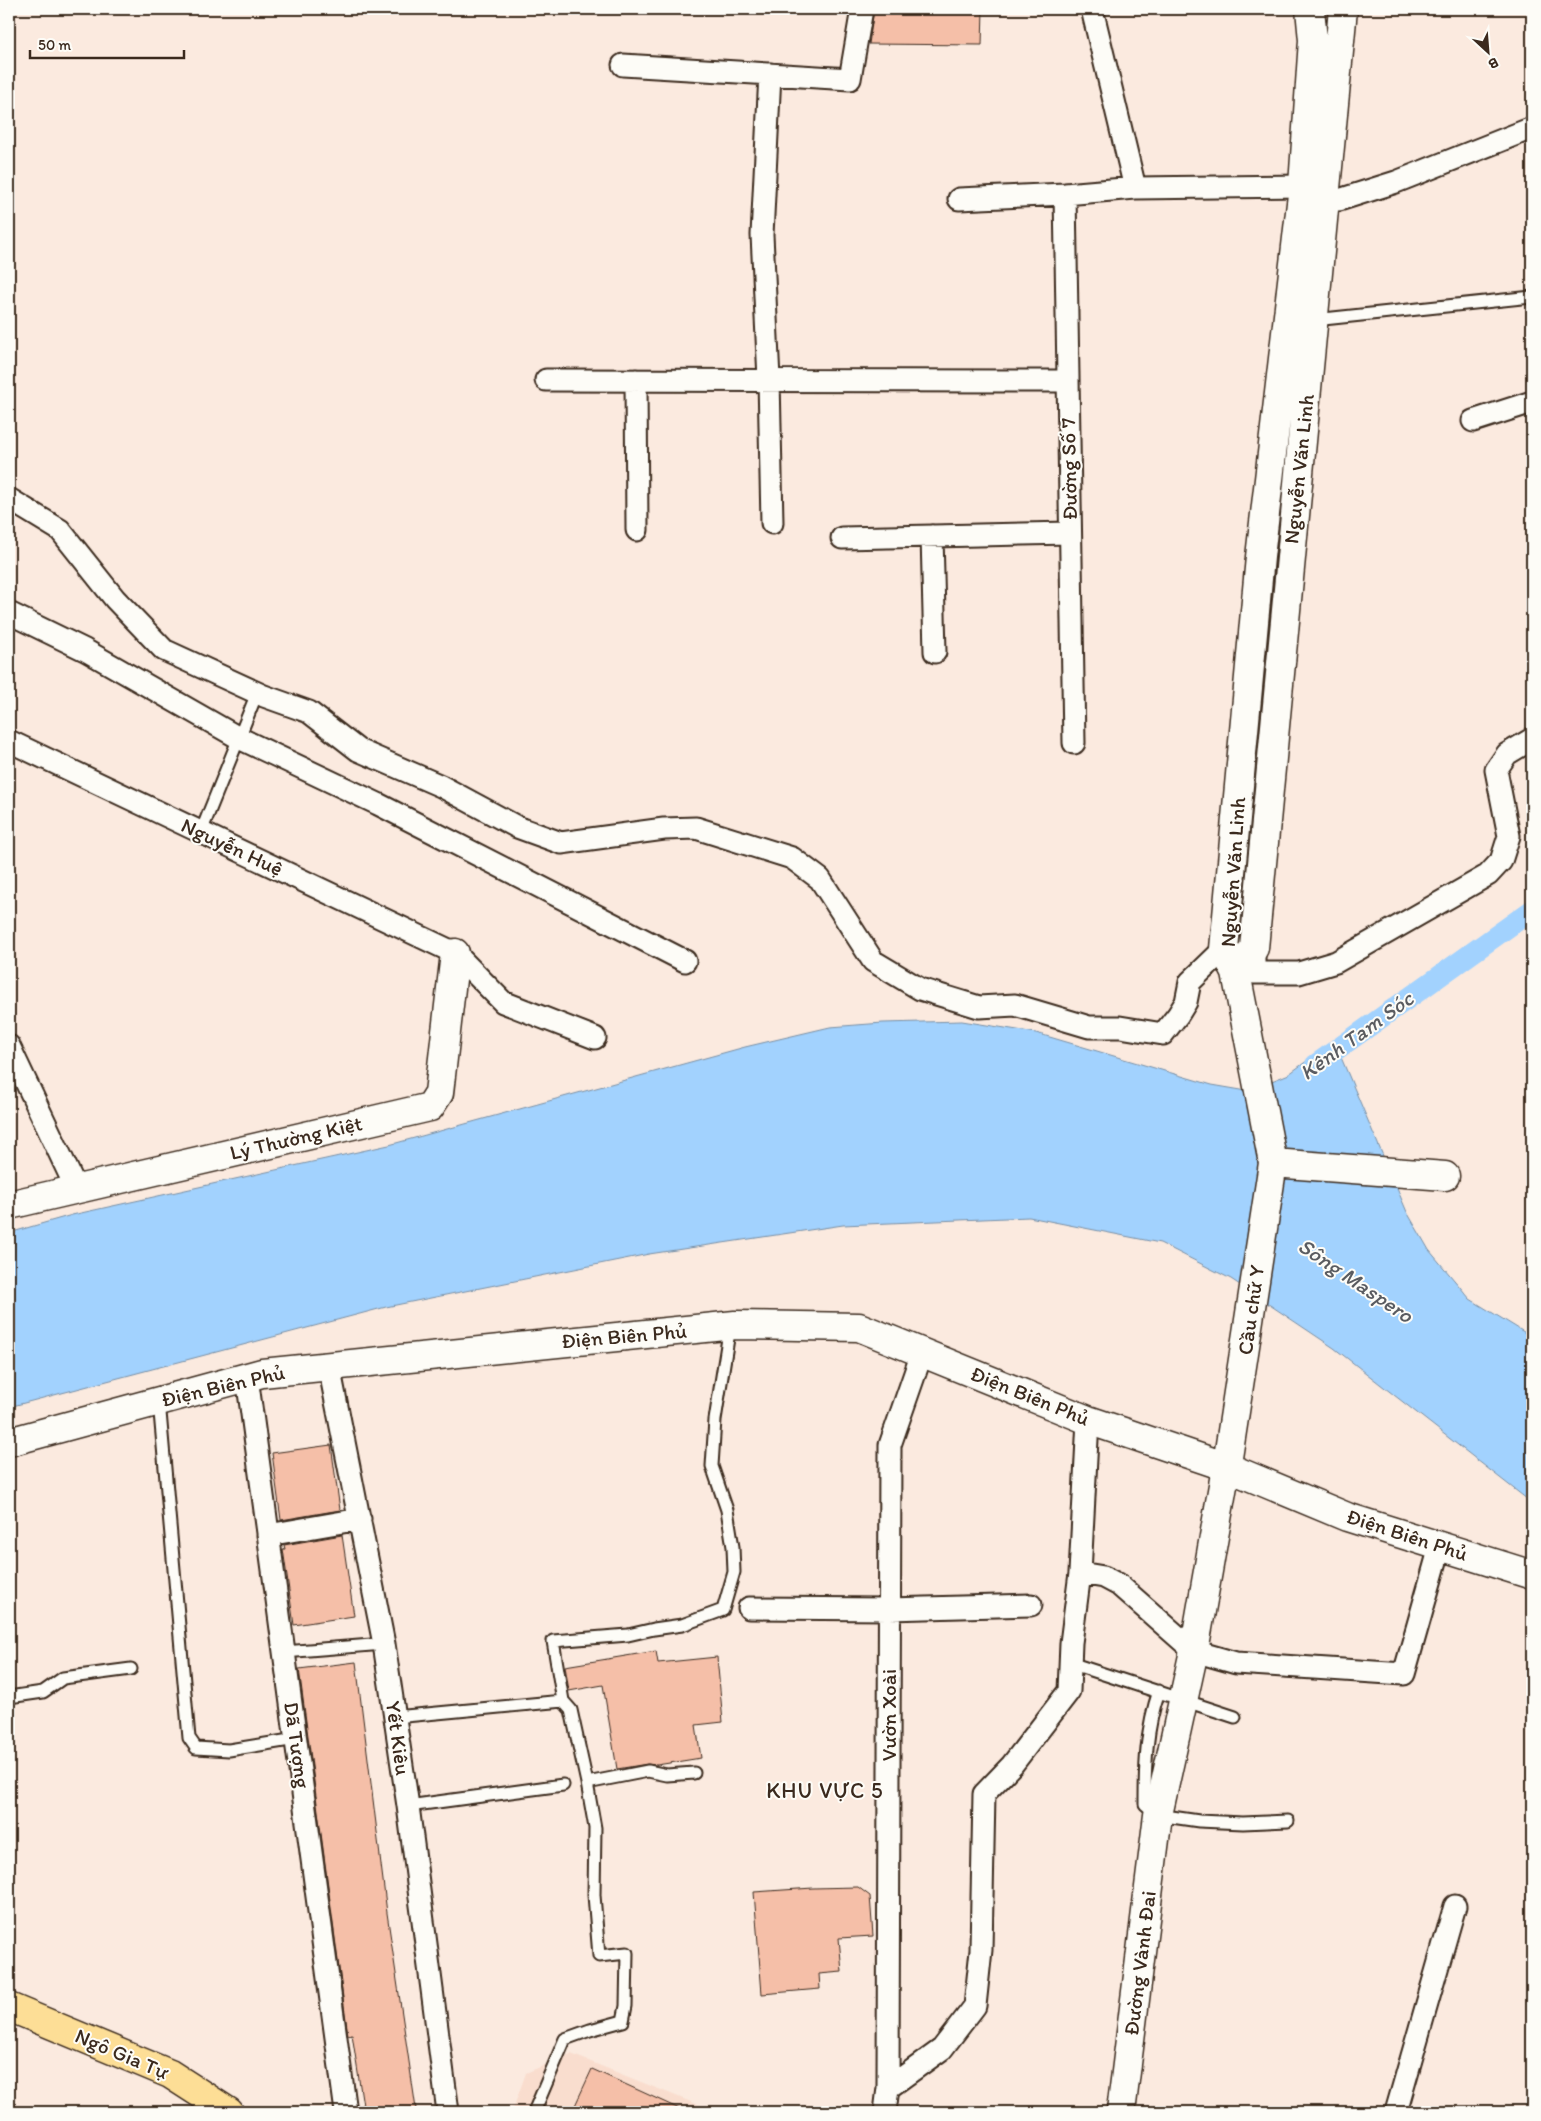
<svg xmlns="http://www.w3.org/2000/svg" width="1541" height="2121" viewBox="0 0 1541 2121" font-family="Itim,sans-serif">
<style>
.built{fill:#f9ddce}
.water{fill:#a2d2fe;stroke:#798fa4}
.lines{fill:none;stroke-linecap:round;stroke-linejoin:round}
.canal{stroke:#a2d2fe;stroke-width:21}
.building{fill:#f5bfa8;stroke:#3b2a1e}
.lane-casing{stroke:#3b2a1e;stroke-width:15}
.street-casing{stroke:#3b2a1e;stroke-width:25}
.secondary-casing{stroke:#3b2a1e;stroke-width:31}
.primary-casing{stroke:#3b2a1e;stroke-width:31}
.lane{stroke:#fdfcf7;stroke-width:11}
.street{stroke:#fdfcf7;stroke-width:21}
.secondary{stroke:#fdfcf7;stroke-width:28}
.primary{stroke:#fdde96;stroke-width:28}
.labels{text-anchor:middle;stroke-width:4;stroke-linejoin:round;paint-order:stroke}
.street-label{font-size:21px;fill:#3b2a1e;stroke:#fdfcf7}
.water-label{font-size:22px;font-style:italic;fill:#5a5c61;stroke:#fdfcf7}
.neighbourhood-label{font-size:22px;letter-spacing:1px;fill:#3b2a1e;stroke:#fdfcf7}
</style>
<rect width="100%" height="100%" fill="#fbeadf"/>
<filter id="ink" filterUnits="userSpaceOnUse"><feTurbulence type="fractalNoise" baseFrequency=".02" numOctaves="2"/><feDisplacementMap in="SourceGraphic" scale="10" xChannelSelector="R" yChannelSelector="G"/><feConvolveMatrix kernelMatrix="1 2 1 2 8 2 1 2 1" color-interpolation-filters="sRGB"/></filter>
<g filter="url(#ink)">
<path class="built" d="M571,2054L716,2112H512L526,2073Z"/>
<path class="water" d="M962,1021L1036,1033L1212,1085L1247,1091L1289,1074L1334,1041L1407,1212L1429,1250L1470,1299L1532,1337V1503L1334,1348L1231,1279L1160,1243L1029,1217L843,1225L649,1254L386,1307L9,1407V1233L72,1215L389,1145L745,1047L830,1027L883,1023Z"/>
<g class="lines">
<path class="canal" d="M1315,1065L1532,910"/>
</g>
<path class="building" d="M874,9H983L982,45L869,44Z
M331,1445L340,1510L281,1520L272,1453Z
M342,1535L354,1616L294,1625L283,1549H285L284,1545Z
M656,1651L658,1663L717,1657L723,1722L696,1725L701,1758L657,1765L647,1764L617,1769L603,1685L569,1691L565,1666Z
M356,1662L387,1913L416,2109L396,2112H364L352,2034L348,2035L299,1669Z
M858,1887L870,1896L873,1936L839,1938L842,1972L819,1974L820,1989L762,1994L754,1892L813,1888Z
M592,2069L686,2112H572Z"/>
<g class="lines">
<defs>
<path id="lane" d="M1314,320L1532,297
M201,832L257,693
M159,1401L189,1738L196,1748L229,1750L296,1739
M284,1652L384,1644
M1070,1663L1235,1717
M1159,1691C1146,1729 1145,1764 1145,1804L1158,1815L1199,1821L1243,1823L1288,1821
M9,1697L43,1692L63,1678L131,1669
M563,1701L553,1641L628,1635L654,1629L682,1625L723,1610L734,1572L733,1547L727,1510L712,1466L715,1420L730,1326
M395,1717L563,1701
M587,1783L648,1771L667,1775L694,1773
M408,1806L563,1785
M534,2112L565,2039L590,2030L623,2021L626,2006L627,1953L599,1956L594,1895L595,1828L587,1783L571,1710L563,1701"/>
<path id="street" d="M1092,9L1135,188
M623,65L850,79L862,9
M770,74L762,235L769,379L772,523
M1065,194L1074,743
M1326,196L1339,200L1396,182L1532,128
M959,199L1065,194L1135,188L1303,186
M546,380L1068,381
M636,380L637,530
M1473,421L1532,402
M9,499L60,530L115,599L164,650L264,696L309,712L358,750L441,786L517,827L561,843L664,829L696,828L792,858L820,879L873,961L920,989L979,1007L1015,1005L1089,1027H1120L1163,1034L1178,1015L1186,1002L1190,982L1224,949
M932,536L935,652
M842,538L1070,533
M9,613L85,650L239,738L378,804L685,961
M9,741L455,953L503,1002L595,1038
M1254,948V973H1299L1336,962L1488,875L1501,861L1509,836L1496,770L1507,754L1532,739
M9,1046L76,1188
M329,1366L384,1644L408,1806L448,2112
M247,1377L346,2112
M268,1535L360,1519
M1080,1573L1104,1577L1119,1585L1194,1651L1236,1663L1404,1674L1440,1547
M749,1608L889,1609L1031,1605
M888,2088L942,2049L975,2006L981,1950L984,1794L1012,1765L1069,1691L1071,1643L1080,1573L1088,1420
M885,2112L888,2088L890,1445L922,1353
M1396,2112L1455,1906"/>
<path id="secondary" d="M1310,9L1313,40L1303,186L1260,557L1224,949L1236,973L1254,948L1343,9
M1273,1163L1445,1176
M9,1205L430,1107L439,1093L455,953
M9,1442L262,1373L735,1325L859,1327L1088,1420L1224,1466
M1227,1464L1273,1163L1236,973
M1227,1467L1347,1517L1532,1575
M1121,2112L1158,1815L1194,1651L1226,1468"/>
<path id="primary" d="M9,2007L170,2074L229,2112"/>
</defs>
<use href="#lane" class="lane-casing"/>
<use href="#street" class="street-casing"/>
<use href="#secondary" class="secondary-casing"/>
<use href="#primary" class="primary-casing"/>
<use href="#lane" class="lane"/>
<use href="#street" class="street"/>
<use href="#secondary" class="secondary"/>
<use href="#primary" class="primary"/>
</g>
</g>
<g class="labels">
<g class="street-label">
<text transform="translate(1069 469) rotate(-91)" y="7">Đường Số 7</text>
<text transform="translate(1299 469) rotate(-84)" y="7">Nguyễn Văn Linh</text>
<text transform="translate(232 847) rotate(25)" y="7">Nguyễn Huệ</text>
<text transform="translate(1233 872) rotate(-86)" y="7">Nguyễn Văn Linh</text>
<text transform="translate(296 1138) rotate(-13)" y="7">Lý Thường Kiệt</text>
<text transform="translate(1251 1310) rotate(-82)" y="7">Cầu chữ Y</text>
<text transform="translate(624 1336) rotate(-5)" y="7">Điện Biên Phủ</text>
<text transform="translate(223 1386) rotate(-13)" y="7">Điện Biên Phủ</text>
<text transform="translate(1030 1396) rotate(22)" y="7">Điện Biên Phủ</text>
<text transform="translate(1407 1535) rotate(18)" y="7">Điện Biên Phủ</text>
<text transform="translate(889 1715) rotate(-90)" y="7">Vườn Xoài</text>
<text transform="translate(398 1738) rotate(82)" y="7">Yết Kiêu</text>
<text transform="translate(297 1745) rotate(82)" y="7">Dã Tượng</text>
<text transform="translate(1140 1963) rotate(-83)" y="7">Đường Vành Đai</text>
<text transform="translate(122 2054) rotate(23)" y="7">Ngô Gia Tự</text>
</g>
<g class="water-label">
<text transform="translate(1356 1035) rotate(-36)" y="8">Kênh Tam Sóc</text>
<text transform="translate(1356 1280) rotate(34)" y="8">Sông Maspero</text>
</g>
<g class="neighbourhood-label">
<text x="825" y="1798">KHU VỰC 5</text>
</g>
</g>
<rect width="1541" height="2121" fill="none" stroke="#fdfcf7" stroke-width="30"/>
<rect x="15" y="15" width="1511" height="2091" fill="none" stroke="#3b2a1e" stroke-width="2" filter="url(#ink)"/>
<g transform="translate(1488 52) rotate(154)" stroke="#fdfcf7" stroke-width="4" paint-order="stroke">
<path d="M0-4L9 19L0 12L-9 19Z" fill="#3b2a1e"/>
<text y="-8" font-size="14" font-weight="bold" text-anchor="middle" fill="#3b2a1e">B</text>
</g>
<path d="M30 50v8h154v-8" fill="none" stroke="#3b2a1e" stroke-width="2.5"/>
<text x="38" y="50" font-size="15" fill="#3b2a1e" stroke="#fdfcf7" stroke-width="4" paint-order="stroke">50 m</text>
</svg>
